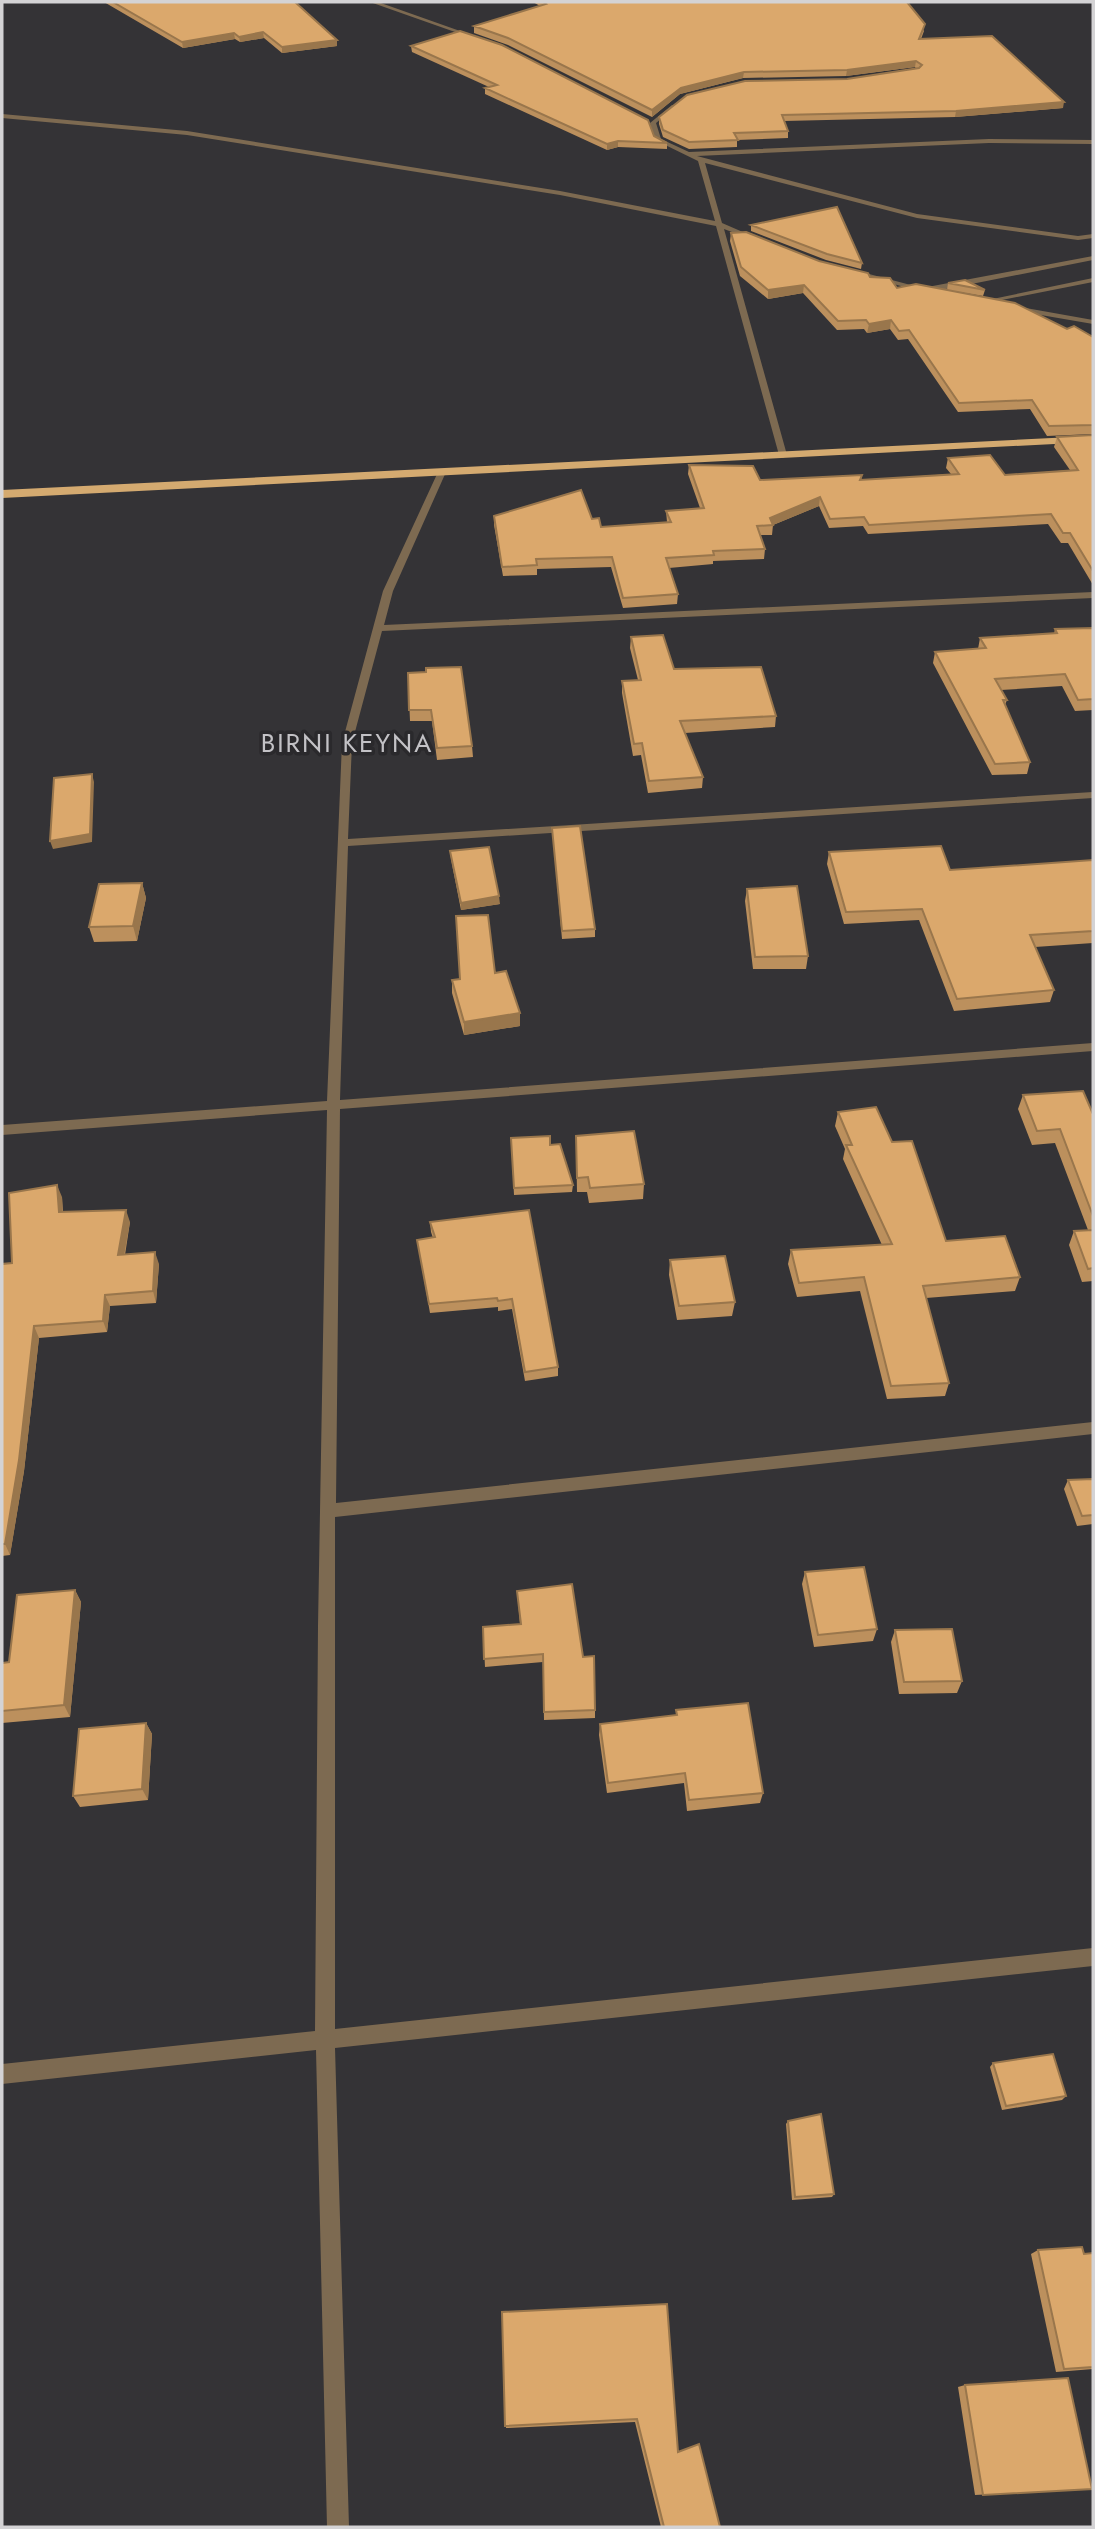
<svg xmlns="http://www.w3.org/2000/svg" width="1095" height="2529" viewBox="0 0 1095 2529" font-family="Jost,sans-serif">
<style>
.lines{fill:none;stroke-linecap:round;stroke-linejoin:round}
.minor{fill:#7d6a51;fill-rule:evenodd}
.trunk{fill:#d4aa70;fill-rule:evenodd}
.wall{fill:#bc905d}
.shaded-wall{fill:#99764c}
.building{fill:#dba86c;stroke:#99764c;stroke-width:2}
.labels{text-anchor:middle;stroke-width:7;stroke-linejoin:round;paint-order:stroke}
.far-quarter-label{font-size:26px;letter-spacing:2px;fill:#c3c2c6;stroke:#2a292c}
</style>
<rect width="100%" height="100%" fill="#343336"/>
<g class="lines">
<path class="minor" d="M370,2H378L477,37L472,38Z
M672,105L677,106L656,123L661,139L689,152L989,139L1093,140V144L989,143L697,156L917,214L1078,236L1093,234V238L1078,240L917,218L705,163L722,223L759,239L753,240L724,229L787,455L783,458L779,455L716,226L560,195L187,135L2,118V114L187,131L560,191L715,221L698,161L655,140L650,123Z
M1093,256V260L926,293L850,272L854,270L922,288Z
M1093,278V282L982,304L978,302Z
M1014,306L1093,320V324L1011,310V306Z
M442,469L446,472L393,591L384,625L1093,592V598L382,631L352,743L348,839L1093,792V798L348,846L340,1100L1093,1043V1051L340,1109L336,1503L1093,1422V1434L335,1517V2029L1093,1948V1966L335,2048L349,2527H327L316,2050L2,2084V2064L315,2031L318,1626L327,1110L2,1135V1125L327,1101L342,743L383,591L438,472Z"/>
<path class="trunk" d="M1093,436V442L2,498V490Z"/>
</g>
<path class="wall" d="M104,2H295L337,46L282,53L264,38L240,42L235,39L183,48Z
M533,2H907L924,31L921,39L1063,108L955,117L784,121L788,131V138L737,140V147L689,149L663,137L659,124V117L847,79L916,69L915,67L846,76L743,78L680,94L652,117L508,45L474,33V26L540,6Z
M411,46L654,136L667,143V149L618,147L607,150L485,94V88L489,87L412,52Z
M751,225L862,263L861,269L826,260L751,231Z
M731,233L870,277L897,288L1067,329L1093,337V434L1047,436L1030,409L958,412L908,339L898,340L890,329L867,333L864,329L837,330L803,293L768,299L740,276L730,241Z
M948,283L985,290L983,296L947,290Z
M1093,435V585L1068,543H1061L1048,524L868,534L863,526L829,528L819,506L773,525L772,535H760L765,549L764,559L713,561V564L669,568L678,594L677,604L623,608L611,567L537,569V575L503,576L494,525V516L592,519L601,527L667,522L666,511L700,508L688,474L689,465L760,480L862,475L861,480L951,474L946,468L948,458L1005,475L1070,470L1054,447L1057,437Z
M1093,628V710L1075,711L1062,686L1001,690L1007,700L1005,705L1030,762L1027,774L992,775L933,663L935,652L978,649L980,638L1054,634L1055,629Z
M631,637L674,669L776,716L775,727L685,733L703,777L702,788L648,793L641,755L633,756L622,693V681L638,680L630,648Z
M408,673L472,746L473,757L437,760L432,721H410Z
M552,828L595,929V937L562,939Z
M450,851L500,904L461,910L451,859Z
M829,852L950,870L1093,860V943L1035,947L1054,990L1050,1002L954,1011L919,920L844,924L827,864Z
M142,883L146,898L137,941L94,942L89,927Z
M747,889L808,956L806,969H753L745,901Z
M495,973L520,1026L464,1035L452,993V980Z
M1023,1095L1093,1114V1281L1082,1282L1069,1245L1074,1231L1088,1230L1055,1143L1032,1145L1018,1109Z
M838,1112L892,1142L946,1241L1020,1277L1015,1291L926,1298L949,1383L945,1396L887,1399L860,1291L797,1297L788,1264L791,1250L882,1245L843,1159L845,1149L835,1126Z
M576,1136L644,1184L643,1199L589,1203L587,1192H577Z
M511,1138L550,1145L573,1185L572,1192L514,1195Z
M62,1197L63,1212L130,1222L125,1255L159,1264L156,1303L110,1306L107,1332L39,1338L24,1471L10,1555L2,1556V1264L12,1263Z
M529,1210L558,1367V1376L525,1381L512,1309L498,1311V1307L430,1313L417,1240L433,1238L431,1232L430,1222Z
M670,1260L735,1302L732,1316L677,1320L669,1275Z
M1093,1479V1524L1077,1526L1064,1489L1068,1480Z
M805,1572L877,1629L873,1641L814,1647L802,1584Z
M75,1590L81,1602L70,1717L2,1723V1663L9,1662Z
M517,1591L583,1657L595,1710V1718L544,1720L543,1662L485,1667L483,1627L520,1624Z
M895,1630L962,1681L957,1693L899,1694L891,1642Z
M676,1710L763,1793L760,1803L687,1811L684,1783L607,1793L599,1735L600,1724L676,1715Z
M146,1723L152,1734L148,1800L80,1807L73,1796Z
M993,2063L1066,2096L1062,2100L1002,2110L990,2067Z
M788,2121L834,2194L832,2197L792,2200L786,2124Z
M1038,2250L1084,2254L1093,2253V2369L1056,2372L1031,2254Z
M502,2312L678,2452L720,2527H661L635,2422L506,2428Z
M965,2385L1092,2489L975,2495L958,2387Z"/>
<path class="shaded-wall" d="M263,32L264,38L240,42L239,37Z
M234,33L235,39L183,48L182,42Z
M337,40V46L282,53V47Z
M916,61L915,67L846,76L847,70Z
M744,72L743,78L680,94L652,117V110L681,88Z
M1064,102L1063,108L955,117L956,111Z
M618,141V147L607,150V144Z
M804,285L803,293L768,299V290Z
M891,320L890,329L867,333L869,324Z
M820,497L819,506L773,525L770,518Z
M92,774L94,782L92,842L53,849L50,841Z
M142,883L146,898L137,941L133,926Z
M499,896L500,904L461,910V903Z
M520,1013V1026L464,1035V1022Z
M57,1185L62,1197L63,1224L59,1212Z
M126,1210L130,1222L122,1267L118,1255Z
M155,1252L159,1264L156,1303L153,1291Z
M105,1295L110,1306L107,1332L103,1321Z
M34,1326L39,1338L24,1471L10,1555L5,1544Z
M75,1590L81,1602L70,1717L64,1705Z
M146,1723L152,1734L148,1800L142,1789Z"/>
<path class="building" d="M113,2H295L337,40L282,47L263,32L239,37L234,33L182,42Z
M543,2H907L925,24L919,39L992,36L1064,102L956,111L782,115L788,131L734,133L738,140L689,142L663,130L659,117L687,95L745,81L847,79L919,68L922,65L916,61L847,70L744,72L681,88L652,110L508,38L474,26L546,4Z
M460,31L502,45L648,120L654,136L667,143L618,141L607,144L485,88L497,85L411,46Z
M837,207L862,263L827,254L751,225Z
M746,232L819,261L868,273L870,277L890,278L897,288L916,284L1015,303L1067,329L1074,326L1093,337V425L1049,426L1032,400L959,403L909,330L899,331L891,320L869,324L866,320L838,321L804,285L768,290L741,267L731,233Z
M965,280L985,290L948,283Z
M1093,435V571L1070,533H1063L1051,514L869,525L864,517L830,519L820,497L770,518L773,525L757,526L765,549L713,551L714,555L666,558L678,594L623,598L612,557L536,559L537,565L502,567L494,516L581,490L592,519L599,518L601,527L671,522L666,511L704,508L689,465L753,466L760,480L862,475L860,480L959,474L948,458L990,455L1005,475L1078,470L1057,437Z
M1093,628V699L1078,700L1065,674L995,679L1007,700H1003L1030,762L995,764L935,652L986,648L980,638L1057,633L1055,629Z
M663,635L674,669L761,667L776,716L680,721L703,777L649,781L642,743L634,744L622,681L641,680L631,637Z
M461,667L472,746L437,748L431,710H409L408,673L426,672V668Z
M92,774L90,834L50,841L54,778Z
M580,826L595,929L562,931L552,828Z
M941,846L950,870L1093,860V931L1030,935L1054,990L957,999L922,909L846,912L829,852Z
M489,847L499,896L461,903L450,851Z
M142,883L133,926L89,927L99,884Z
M797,886L808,956L755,957L747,889Z
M488,915L495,973L506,971L520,1013L464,1022L452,980L460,979L456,916Z
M1083,1091L1093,1114V1216L1060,1129L1037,1131L1023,1095Z
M876,1107L892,1142L912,1141L946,1241L1005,1236L1020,1277L923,1286L949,1383L891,1386L864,1277L799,1283L791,1250L892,1244L846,1145H852L838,1112Z
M634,1131L644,1184L590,1188L588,1177L577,1178L576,1136Z
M550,1136V1145L560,1144L573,1185L514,1188L511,1138Z
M57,1185L59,1212L126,1210L118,1255L155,1252L153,1291L105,1295L103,1321L34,1326L19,1460L5,1544H2V1264L12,1263L9,1193Z
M529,1210L558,1367L525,1372L512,1299L498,1301L497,1298L429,1304L417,1240L435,1237L430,1222Z
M1093,1230V1268L1088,1269L1074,1231Z
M725,1256L735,1302L679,1306L670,1260Z
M1093,1479V1515L1082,1516L1068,1480Z
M864,1567L877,1629L818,1635L805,1572Z
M572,1584L583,1657L594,1656L595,1710L544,1712L543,1654L484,1659L483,1627L521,1624L517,1591Z
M75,1590L64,1705L2,1711V1663L9,1662L17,1595Z
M952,1629L962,1681L904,1682L895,1630Z
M748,1703L763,1793L689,1800L685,1773L608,1783L600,1724L677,1715L676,1710Z
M146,1723L142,1789L73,1796L79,1729Z
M1053,2054L1066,2096L1006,2106L993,2063Z
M821,2114L834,2194L795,2197L788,2121Z
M1082,2247L1084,2254L1093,2253V2367L1064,2369L1038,2250Z
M667,2304L678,2452L699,2444L720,2527H664L637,2419L505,2426L502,2312Z
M1068,2378L1092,2489L983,2495L965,2385Z"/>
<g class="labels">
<g class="far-quarter-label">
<text x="347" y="752">BIRNI KEYNA</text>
</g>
</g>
<rect width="1095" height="2529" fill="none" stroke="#d4d3d5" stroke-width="7"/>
</svg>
